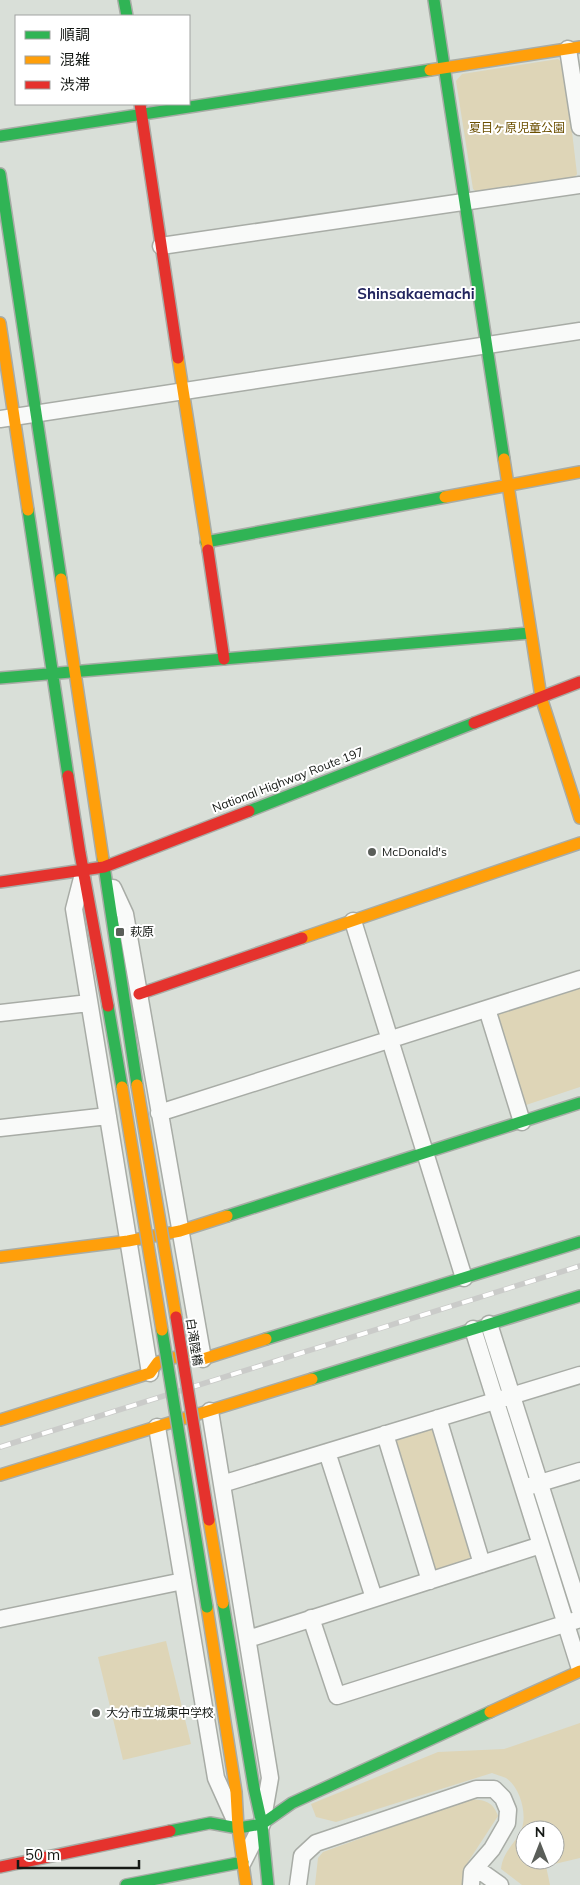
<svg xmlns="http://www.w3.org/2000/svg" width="580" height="1885" viewBox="0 0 580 1885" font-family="Mulish,'Noto Sans JP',sans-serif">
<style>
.green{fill:#ded5b7;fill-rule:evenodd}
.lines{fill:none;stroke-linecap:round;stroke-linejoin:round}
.street-casing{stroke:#a8aca6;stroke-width:19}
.fast-casing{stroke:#a8aca6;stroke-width:14}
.slow-casing{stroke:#a8aca6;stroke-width:14}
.jam-casing{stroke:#a8aca6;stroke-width:14}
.street{stroke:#f9faf9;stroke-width:16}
.fast{stroke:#30b455;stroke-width:11}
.slow{stroke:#ff9f0a;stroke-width:11}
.jam{stroke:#e5322d;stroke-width:11}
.rail-casing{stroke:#cacbc9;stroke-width:5.5}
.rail{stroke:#fff;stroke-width:4;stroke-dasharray:11;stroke-linecap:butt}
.fast-bridge-casing{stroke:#a8aca6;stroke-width:14;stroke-linecap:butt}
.slow-bridge-casing{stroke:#a8aca6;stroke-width:14;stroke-linecap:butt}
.jam-bridge-casing{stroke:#a8aca6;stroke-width:14;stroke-linecap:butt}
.fast-bridge{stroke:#30b455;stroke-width:11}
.slow-bridge{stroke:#ff9f0a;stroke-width:11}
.jam-bridge{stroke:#e5322d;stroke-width:11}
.poi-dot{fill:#5a5e59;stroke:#fff;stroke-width:2}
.labels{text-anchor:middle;stroke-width:4;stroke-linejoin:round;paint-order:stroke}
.park-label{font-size:12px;fill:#6b4f00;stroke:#fff}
.street-label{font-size:12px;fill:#151915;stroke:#fff}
.poi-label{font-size:12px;fill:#151915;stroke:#fff;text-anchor:start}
.quarter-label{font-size:15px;font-weight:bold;fill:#22255e;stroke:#fff}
</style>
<rect width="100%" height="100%" fill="#d9dfd8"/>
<path class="green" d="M558,59L564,64L577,174L573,180L479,194L473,189L456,81L462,74Z
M580,985V1087L523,1106L493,1013Z
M430,1424L436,1428L473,1562L440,1573L432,1569L391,1442L395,1436Z
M166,1641L191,1744L123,1760L98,1657Z
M580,1723V1858L546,1866L550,1885H522L501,1869C503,1850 516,1844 522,1828C527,1813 520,1787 506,1778C502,1776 496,1775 492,1773L336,1822L316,1817L311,1804L438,1752L504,1749ZM525,1830H555V1860H525Z
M469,1799C484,1800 493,1801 498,1816L468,1862L462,1885H315L318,1858L323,1852Z"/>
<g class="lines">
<defs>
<path id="street" d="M568,49L580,127
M161,246L580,185
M0,419L580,331
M82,878L74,909L150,1373
M113,888L125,914L203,1359
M353,921L464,1278
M487,1009L522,1122
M0,1013L89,1003
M159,1113L580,979
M0,1128L108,1116
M489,1324L580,1610
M473,1329L580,1669
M210,1411L270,1778L262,1824L243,1862
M438,1418L482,1564
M157,1427L216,1778L234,1818
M385,1434L430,1581
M327,1452L374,1598
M222,1484L580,1375
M530,1486L580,1471
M311,1618L337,1696L580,1619
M0,1619L183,1581
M248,1639L541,1545
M476,1868L500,1885
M298,1885L302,1856L316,1843L476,1789H494L503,1798L508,1810L507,1823L492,1849L472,1872L471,1885"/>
<path id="fast" d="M124,0L127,16
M434,0L504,459
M0,136L430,70
M0,174L61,579
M28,510L68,776
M206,542L445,497
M0,678L530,633
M249,811L474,723
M103,859L137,1085
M108,1006L122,1087
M227,1216L580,1103
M266,1339L580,1242
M312,1379L580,1296
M223,1603L254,1788L262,1824L268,1885
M170,1831L210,1823L238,1828L262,1824L292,1803L490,1712
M126,1885L243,1862"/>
<path id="slow" d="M430,70L580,47
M0,323L28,510
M178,358L208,550
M504,459L541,697L580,818
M445,497L580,472
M61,579L103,859
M302,938L580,843
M0,1257L128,1241L180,1231L227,1216
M0,1420L150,1373L158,1362L188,1354L203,1359L266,1339
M0,1475L312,1379
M207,1607L236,1792L238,1828L246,1885
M490,1712L580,1671"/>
<path id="jam" d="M140,104L178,358
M208,550L224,659
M474,723L580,682
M68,776L80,853L108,1006
M0,882L104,867L249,811
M139,994L302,938
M0,1867L170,1831"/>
</defs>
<use href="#street" class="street-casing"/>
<use href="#fast" class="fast-casing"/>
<use href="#slow" class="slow-casing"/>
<use href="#jam" class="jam-casing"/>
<use href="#street" class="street"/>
<use href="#fast" class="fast"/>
<use href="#slow" class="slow"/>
<use href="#jam" class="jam"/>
<defs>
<path id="rail" d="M0,1447L580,1266"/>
</defs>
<use href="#rail" class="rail-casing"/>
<use href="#rail" class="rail"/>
<defs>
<path id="fast-bridge" d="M162,1330L207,1607"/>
<path id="slow-bridge" d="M137,1085L176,1317
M122,1087L162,1330
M209,1520L223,1603"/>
<path id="jam-bridge" d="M176,1317L209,1520"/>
</defs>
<use href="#fast-bridge" class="fast-bridge-casing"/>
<use href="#slow-bridge" class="slow-bridge-casing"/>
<use href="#jam-bridge" class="jam-bridge-casing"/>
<use href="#fast-bridge" class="fast-bridge"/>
<use href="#slow-bridge" class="slow-bridge"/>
<use href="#jam-bridge" class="jam-bridge"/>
</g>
<g class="poi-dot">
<circle cx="372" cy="852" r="5"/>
<rect x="115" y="927" width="10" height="10" rx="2.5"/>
<circle cx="96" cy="1713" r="5"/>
</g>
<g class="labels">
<g class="park-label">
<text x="517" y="132">夏目ヶ原児童公園</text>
</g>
<g class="street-label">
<text transform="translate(288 780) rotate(-21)" y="4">National Highway Route 197</text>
<text transform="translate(194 1342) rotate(81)" y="4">白滝陸橋</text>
</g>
<g class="poi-label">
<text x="382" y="856">McDonald's</text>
<text x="130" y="936">萩原</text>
<text x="106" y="1717">大分市立城東中学校</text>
</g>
<g class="quarter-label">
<text x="416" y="299">Shinsakaemachi</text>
</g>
</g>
<rect x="15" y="15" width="175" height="90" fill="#ffffff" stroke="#a1a3a1"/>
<rect x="25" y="31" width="25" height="8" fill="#30b455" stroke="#a1a3a1"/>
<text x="60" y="40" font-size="15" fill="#151915">順調</text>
<rect x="25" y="56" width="25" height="8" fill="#ff9f0a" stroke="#a1a3a1"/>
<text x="60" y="65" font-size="15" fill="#151915">混雑</text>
<rect x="25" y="81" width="25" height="8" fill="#e5322d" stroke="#a1a3a1"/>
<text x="60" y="90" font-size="15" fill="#151915">渋滞</text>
<g transform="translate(540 1845)"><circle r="24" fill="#ffffff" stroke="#a1a3a1"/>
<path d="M0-4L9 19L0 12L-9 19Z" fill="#5a5e59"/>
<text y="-8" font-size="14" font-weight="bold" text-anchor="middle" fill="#151915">N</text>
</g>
<path d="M18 1860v8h121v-8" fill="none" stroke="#151915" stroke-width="2.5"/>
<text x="25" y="1860" font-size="15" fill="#151915" stroke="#ffffff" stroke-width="4" paint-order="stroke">50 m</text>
</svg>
